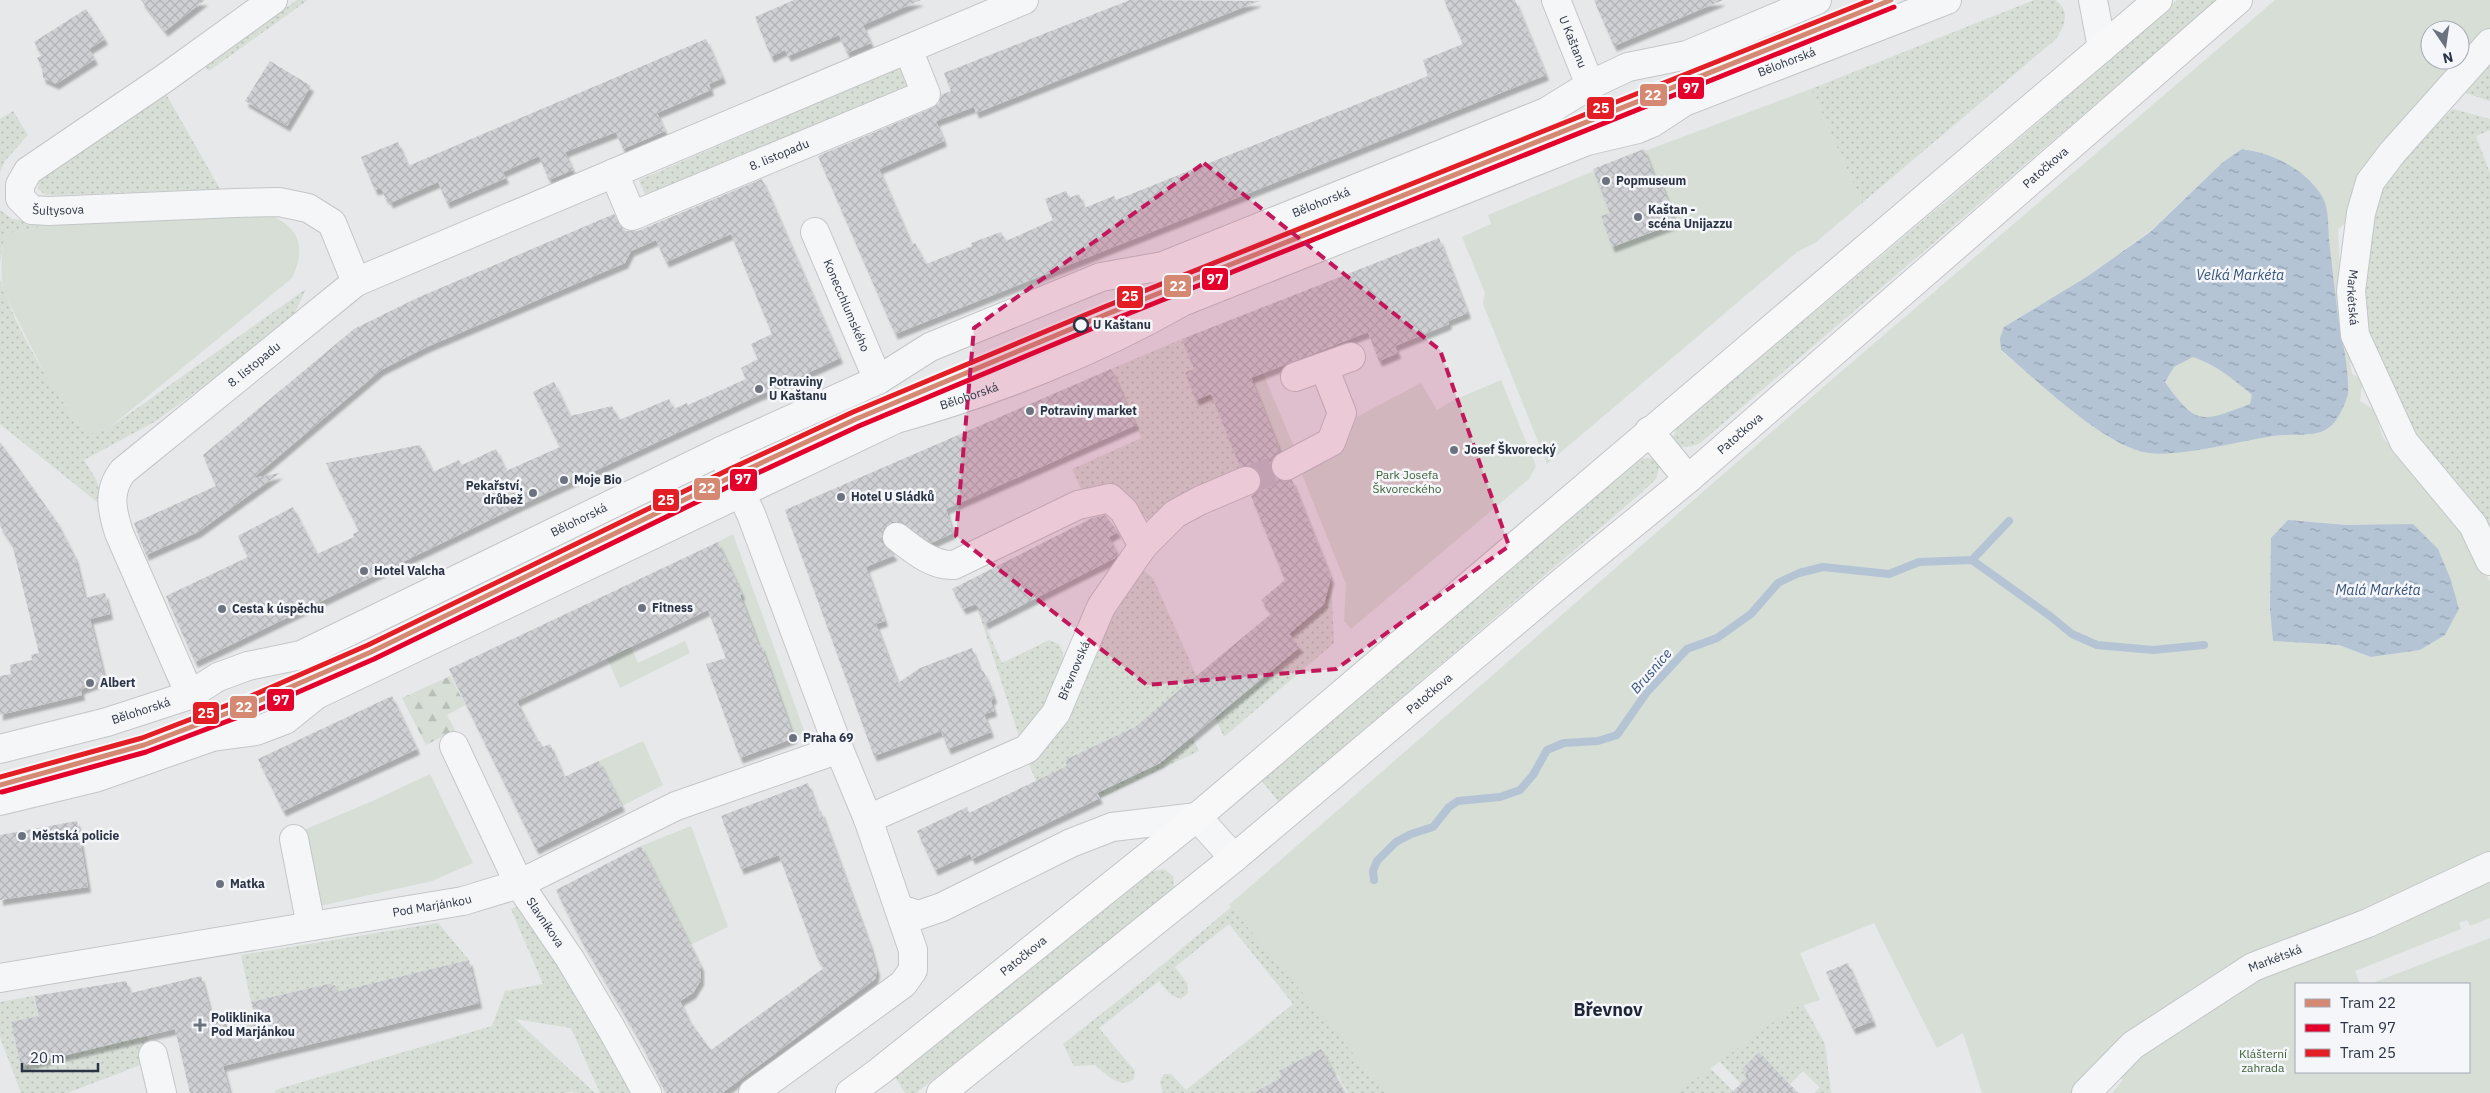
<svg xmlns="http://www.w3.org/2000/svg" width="2490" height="1093" viewBox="0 0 2490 1093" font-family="'IBM Plex Sans',sans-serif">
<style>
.grass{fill:url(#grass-dots)}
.forest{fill:url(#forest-firs)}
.green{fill:#d6ded6;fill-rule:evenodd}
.water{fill:url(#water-ripples);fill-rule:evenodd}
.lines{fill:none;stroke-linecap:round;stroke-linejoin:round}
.stream{stroke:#b4c4d5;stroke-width:8}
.building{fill:url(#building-cross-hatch);filter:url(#shadow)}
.minor-tunnel{stroke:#c1c4c9;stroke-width:28;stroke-dasharray:28 14;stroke-linecap:butt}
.minor-casing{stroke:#c4c6c8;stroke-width:30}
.major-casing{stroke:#c2c5c8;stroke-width:30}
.minor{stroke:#f5f6f7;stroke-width:28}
.major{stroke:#f8f8f8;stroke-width:28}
.tram-1-casing{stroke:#f4f6f9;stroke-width:9}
.tram-2-casing{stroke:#f4f6f9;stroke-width:9}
.tram-3-casing{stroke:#f4f6f9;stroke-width:9}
.tram-1{stroke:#d58973;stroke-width:5}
.tram-2{stroke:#e4002b;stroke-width:5}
.tram-3{stroke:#e31e25;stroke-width:5}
.marked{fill:#c2185b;fill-opacity:0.2;stroke:#c2185b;stroke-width:4;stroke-dasharray:10 6;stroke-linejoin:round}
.poi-dot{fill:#6c737f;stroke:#f4f6f9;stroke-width:2}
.stop-dot{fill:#f4f6f9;stroke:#2b3445;stroke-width:2.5}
.labels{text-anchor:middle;stroke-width:5;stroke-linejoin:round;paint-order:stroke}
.street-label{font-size:12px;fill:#2b3445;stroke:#f4f6f9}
.poi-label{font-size:12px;font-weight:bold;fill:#2b3445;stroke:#f4f6f9;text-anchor:start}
.stop-label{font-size:12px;font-weight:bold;fill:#2b3445;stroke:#f4f6f9;text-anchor:start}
.park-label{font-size:12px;fill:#3f6138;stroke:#f4f6f9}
.water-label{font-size:14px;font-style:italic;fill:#34527a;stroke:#f4f6f9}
.district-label{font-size:18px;font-weight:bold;fill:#1d2536;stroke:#f4f6f9}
.line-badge{stroke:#f4f6f9;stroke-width:2}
.badge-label{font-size:14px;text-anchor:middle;font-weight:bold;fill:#fff}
</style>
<defs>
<pattern id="grass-dots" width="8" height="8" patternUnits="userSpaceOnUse" patternTransform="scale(1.25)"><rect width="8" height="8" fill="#d6ded6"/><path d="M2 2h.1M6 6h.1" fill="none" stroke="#b8bfb9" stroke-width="1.8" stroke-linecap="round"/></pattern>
<pattern id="forest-firs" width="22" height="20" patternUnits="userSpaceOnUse" patternTransform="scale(1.25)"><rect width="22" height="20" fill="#d6ded6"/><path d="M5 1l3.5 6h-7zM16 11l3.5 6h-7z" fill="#b8bfb9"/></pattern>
<pattern id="water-ripples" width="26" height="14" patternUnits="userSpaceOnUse" patternTransform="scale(1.25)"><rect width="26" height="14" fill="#b4c4d5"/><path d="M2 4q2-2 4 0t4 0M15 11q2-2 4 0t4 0" fill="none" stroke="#93a0af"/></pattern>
<pattern id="building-cross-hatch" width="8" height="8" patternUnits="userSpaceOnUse" patternTransform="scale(1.25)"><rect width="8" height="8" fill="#ced0d3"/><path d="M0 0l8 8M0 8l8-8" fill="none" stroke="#b1b3b6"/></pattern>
<filter id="shadow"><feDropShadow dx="3" dy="5.5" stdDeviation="1" flood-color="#0004"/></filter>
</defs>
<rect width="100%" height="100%" fill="#e6e8ea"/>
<path class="grass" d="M297,0H308L209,71L205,66Z
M2034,0H2055C2071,11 2065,26 2056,39L1862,203L1811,89Z
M2177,0H2217L1699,444L1687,447H1679L1673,438L1677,426C1846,286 2014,146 2177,0Z
M2490,55V101L2462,92Z
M900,68L908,87L647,199L639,180Z
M166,94L220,189L57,195H46L38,189L39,181L48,172Z
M2453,109L2490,119V130L2476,136L2490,173V526L2411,439L2366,336L2362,315L2373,195L2405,153Z
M13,111L28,135L4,162L0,173V119Z
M0,210L12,219L56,224L5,234L0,263Z
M0,278C17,335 52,386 86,435L109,428L306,289L294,314L213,379L156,421L84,460L96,479L102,498L97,502L0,424Z
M1182,339L1194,369L1185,372L1196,399L1211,394L1242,473L1148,519C1134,510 1131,492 1115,486L1083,493L1072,469L1141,438L1111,369Z
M1651,458L1660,464L1656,479L1640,494L1279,802L1261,780L1639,459Z
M1139,567L1153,578L1197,677L1135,727L1065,760L1067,766L1036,781L1028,762L1045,750L1059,731L1125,590Z
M1331,578L1334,643L1224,737L1215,718L1300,647L1289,634Z
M976,604L1002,663L1049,640L1060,645C1062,651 1064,655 1063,661C1059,681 1036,725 1019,736Z
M1192,737L1199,751L1100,798L1097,793L1160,763Z
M1164,869L1173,876L1174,889L1167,897L916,1093H905L895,1077L1152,872Z
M530,900L632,1093H600L571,1028L515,1019L595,1093H574L573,1091L566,1093H276L275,1090L492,1026L505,991L543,984L511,909Z
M1236,903L1391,1093H1348L1338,1075L1282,1077L1262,1088L1265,1093H1163L1160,1082L1164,1074H1171L1186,1090L1293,1004L1229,924L1175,967L1187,983L1188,993L1181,999L1171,995L1159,981L1099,1028L1135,1071L1134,1079C1120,1090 1106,1074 1095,1065L1074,1066L1063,1044L1143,981Z
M438,923L469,960L336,993L335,985L332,986L331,983L251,1002L241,955Z
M33,996L39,1016L11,1022L21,1066L146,1035L156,1059L67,1093H21L0,1037V1002Z
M1797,1001L1802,1002L1825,1044L1831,1093H1814L1820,1088L1803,1071L1790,1084L1759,1052L1742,1069L1758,1086L1741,1084L1717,1059Z
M1708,1066L1733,1091L1731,1093H1671Z"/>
<path class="forest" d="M450,676L465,705L447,715L455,730L426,745L402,698Z"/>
<path class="green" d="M2275,0H2490V28L2460,57V30H2430V60H2457L2396,132L2346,223L2338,229L2341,303L2352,374L2360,378L2362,384L2360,401L2374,410L2383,438L2465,529L2490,582V858L2310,936L2077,1093H1982L1963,1033L1937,1048L1874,923L1800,953L1820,1000L1791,1009L1677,1093H1386L1229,905L1829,382ZM2242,149L2257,151L2324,200L2333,286L2347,371L2309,435L2096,428L2001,351L2004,327L2088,276L2150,231L2223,162ZM2288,520L2347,525L2438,549L2451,580L2459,609L2445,635L2420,650L2371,657L2339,645L2273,641L2270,610L2271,576Z
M1811,89L1862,203L1815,243L1797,252L1547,464L1483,304L1485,293L1462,237L1491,224L1488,215L1594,171L1610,213L1601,217L1612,247L1667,227L1673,225L1674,227L1677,225L1659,177L1655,178L1645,151Z
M267,214C299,226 307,247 292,278L109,428L86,435L48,380L4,293C0,272 1,255 5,234L56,224Z
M2193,357C2216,365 2233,379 2252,395L2251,404C2202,422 2197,427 2165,382L2174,367Z
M1263,373L1295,449L1282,457L1251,378Z
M1501,380L1536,466L1529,479L1351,629L1344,621L1346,584L1299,467L1349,421L1421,383L1437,410L1452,401Z
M733,534L805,733L794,737L761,645L759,646L740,595L742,594L718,542Z
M685,641L690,653L620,688L607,658L631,647L638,663Z
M643,741L663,785L622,806L599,761Z
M430,774L473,863L432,881L315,907L299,832L375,800Z
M691,826L728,927L690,945L641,846Z
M2490,879V918L2470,926L2467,920L2459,923L2461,929L2355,971L2360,984H2296V1072H2469V984H2370L2490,938V1093H2112L2123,1080L2116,1072L2255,974Z"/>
<path class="water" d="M2242,149C2273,153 2307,170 2323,198C2329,209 2328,227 2329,239C2332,267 2335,294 2339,322C2343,345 2349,369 2348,393C2347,400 2342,411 2338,417C2324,442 2296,432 2273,436C2240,441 2180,457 2149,453C2104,447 2037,380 2001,350L2000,338L2004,327L2088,276L2150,232L2223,162ZM2193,357C2216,365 2233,379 2252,395L2250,404C2202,422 2197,427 2165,382L2174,367Z
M2288,520L2347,525L2413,524L2438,549L2451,580L2459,609L2445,635L2420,650L2371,657L2339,645L2273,641L2270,610L2271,538Z"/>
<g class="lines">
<path class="stream" d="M1972,560L2050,616L2072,634L2097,645L2153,650L2204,645
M1374,880L1373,871L1377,861L1396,842L1411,834L1433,827L1449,807L1458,801L1500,797L1520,790L1533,775L1547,750L1564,743L1598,741L1617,735L1647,692L1687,649L1717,638L1751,614L1778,583L1799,573L1823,567L1889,574L1919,562L1972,560L2009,521"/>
</g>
<path class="building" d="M141,0H205L165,31Z
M794,0H921L863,25L871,43L847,53L839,35L788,56L785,50L771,57L755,17Z
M1130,0L1259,1L976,113L974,107L936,121L944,141L879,169L912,245L915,243L926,264L972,246L971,243L1001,232L1006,241L1053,220L1045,199L1066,191L1069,198L1079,194L1084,208L1114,196L1116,200L1428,76L1423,60L1463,44L1444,0H1515L1546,75L895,334L818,156L932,108L939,103L941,95L951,91L944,73Z
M1594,0H1723L1614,46Z
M86,9L105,39L89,49L95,59L56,84L43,78L42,67L37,58L42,55L34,42Z
M706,39L723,78L709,84L711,90L657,113L665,131L623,149L616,132L565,152L573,170L549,180L539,156L503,172L506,178L447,203L438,182L390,203L388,198L386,199L381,188L375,190L361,157L398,142L408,166Z
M270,61L311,86L287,126L245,101Z
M1644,149L1655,178L1659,177L1676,223L1612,247L1601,216L1610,213L1593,169Z
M762,179L840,358L523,504L195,662L166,596L248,557L238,536L293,507L317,554L354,537L353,534L359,531L326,463L420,445L433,472L459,460L462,465L496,449L506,471L560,447L533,392L554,382L570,416L612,406L619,420L669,399L674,409L687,403L688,405L746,379L741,368L758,359L751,344L772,334L731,234L666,262L656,240L631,251L625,263L429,346L381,370L253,478L280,473L198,532L146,555L134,523L216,486L203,455L354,329L417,298L614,214L624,231H638Z
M1439,238L1468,313L1448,321L1449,324L1395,346L1398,353L1379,361L1368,332L1251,378L1280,451L1273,458L1270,465L1272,473L1278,479L1292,480L1331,578L1324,604L1289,634L1300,647L1160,763L1097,793L1100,798L972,859L970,854L935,870L917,831L967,807L969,813L1067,766L1065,760L1135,727L1272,613L1261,600L1285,580L1251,496L1259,490L1261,483V475L1255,468L1247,466L1240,467L1211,394L1196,400L1185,372L1194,369L1182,339Z
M1111,369L1136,425L946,509L953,533L931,543L900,522H892L884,528L882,535V542L895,555L866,567L885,621L876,624L898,683L920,668L972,648L980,670L984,672L994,697L991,701L994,711L984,714L991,732L948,749L941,731L874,756L785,510Z
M0,442L57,522L75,557L85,598L105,593L110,614L90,619L105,680L81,689L82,695L0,715V676L11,674L10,665L32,660L31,655L39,653L12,544L0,526Z
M1105,515L1118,532L1109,537L1118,554L1115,558L985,624L976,604L963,609L952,589L1092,518Z
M718,542L742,594L740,595L759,646L761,645L794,738L740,758L706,664L726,658L708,610L517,701L538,742L540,741L543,747L550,744L564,777L599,761L622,806L536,849L449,669Z
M392,696L417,749L283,811L258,759Z
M808,783L818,812L821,811L870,945L877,971L875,979L722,1093H666L641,1043L579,936L556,890L641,846L701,966V980L693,993L680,1001L689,1020L711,1050L824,968L816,955L779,855L741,869L721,816Z
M77,821L88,887L0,900V835Z
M469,960L479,1003L223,1066L230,1093H190L175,1029L21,1066L11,1022L39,1016L34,996L126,981L131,993L201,976L213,1022L254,1012L251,1002L332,983V986L335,985L337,992Z
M1848,963L1873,1021L1853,1029L1826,972Z
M1321,1049L1345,1093H1254L1282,1077L1279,1071Z
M1759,1052L1798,1093H1731L1749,1076L1742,1069Z"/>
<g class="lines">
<path class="minor-tunnel" d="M1246,481L1286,466"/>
<defs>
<g id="minor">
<path id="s1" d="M273,0L165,78L28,171L20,185V198L32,210L49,211L235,203L279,202L308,208L332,223L356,282"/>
<path id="s2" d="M1556,0L1590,85"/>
<path d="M2093,0L2102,48"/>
<path id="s3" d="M2490,43L2392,153L2370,182L2361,213L2351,291L2355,335L2404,442L2473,525L2490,561"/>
<path id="s4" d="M614,173L632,216L926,94L908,49"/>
<path id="s5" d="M815,232L878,380"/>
<path d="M1295,377L1351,357"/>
<path d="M721,451L751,514L839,749L868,819L913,950V970L903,984L753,1093"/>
<path d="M1286,466L1331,442L1342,413L1324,367"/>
<path d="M897,537C914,550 932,566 954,565L1078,505L1110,498L1124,511L1143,546"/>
<path id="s6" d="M190,695L119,533C112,511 107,491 123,471L356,282L1024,0"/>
<path id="s7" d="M454,746L519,884L570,959L611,1028L647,1093"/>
<path id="s8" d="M0,749L107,722L190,695L218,677L248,666L301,655L721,451L878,380L930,347L1101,277L1163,266L1546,112L1590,85L1628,67L1687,55L1817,0"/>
<path id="s9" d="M0,801L95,778L212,737L256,731L285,720L316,695L896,419C993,392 1095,352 1182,302L1587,141L1638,129L1652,123L1684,102L1947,0"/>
<path id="s10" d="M868,819L1027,749L1056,713L1101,607L1143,546L1175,514L1199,501L1246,481"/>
<path d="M294,839L311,926"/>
<path d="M900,909L919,915L942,907L1071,843L1112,827L1197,817L1234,858"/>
<path id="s11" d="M0,978L463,901L519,884L676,806L839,749"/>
<path d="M153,1055L162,1093"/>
<path id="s12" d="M2086,1093L2133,1045L2253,967L2368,923L2490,866"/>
</g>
<g id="major">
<path d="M1649,431L1688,479"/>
<path id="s13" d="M850,1093L880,1071L1197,817L2158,0"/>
<path id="s14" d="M941,1093L1234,858L1567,578L1688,479L2238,0"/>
</g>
</defs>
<use href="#minor" class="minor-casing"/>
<use href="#major" class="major-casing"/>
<use href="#minor" class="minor"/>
<use href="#major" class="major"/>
<defs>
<path id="tram-1" d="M0,785L144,745L254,703L371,652L733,476L856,419L1107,314L1891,0"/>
<path id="tram-2" d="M2,792L146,752L257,710L374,659L736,483L859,426L1110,321L1894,7"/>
<path id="tram-3" d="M0,777L142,738L251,696L368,645L730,469L853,412L1104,307L1871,0"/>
</defs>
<use href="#tram-1" class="tram-1-casing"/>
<use href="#tram-2" class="tram-2-casing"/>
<use href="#tram-3" class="tram-3-casing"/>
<use href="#tram-1" class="tram-1"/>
<use href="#tram-2" class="tram-2"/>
<use href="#tram-3" class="tram-3"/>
</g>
<path class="marked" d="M1204,163L1440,350L1509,546L1336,669L1147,685L956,536L974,328Z"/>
<g class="poi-dot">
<circle cx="1606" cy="181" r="5"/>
<circle cx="1638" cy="217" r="5"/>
<circle cx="759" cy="389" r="5"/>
<circle cx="1030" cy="411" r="5"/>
<circle cx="1454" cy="450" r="5"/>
<circle cx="564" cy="480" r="5"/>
<circle cx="533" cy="493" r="5"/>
<circle cx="841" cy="497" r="5"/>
<circle cx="364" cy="571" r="5"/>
<circle cx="642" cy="608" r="5"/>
<circle cx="222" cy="609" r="5"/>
<circle cx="90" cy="683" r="5"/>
<circle cx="793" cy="738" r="5"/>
<circle cx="22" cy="836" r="5"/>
<circle cx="220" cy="884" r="5"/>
<path d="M197.5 1017.5h5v5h5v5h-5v5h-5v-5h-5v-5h5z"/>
</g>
<circle class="stop-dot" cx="1081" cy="325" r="7"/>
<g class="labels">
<g class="street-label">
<text dy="4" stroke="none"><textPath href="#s2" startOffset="45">U Kaštanu</textPath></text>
<text dy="4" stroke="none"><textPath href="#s9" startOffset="1941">Bělohorská</textPath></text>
<text dy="4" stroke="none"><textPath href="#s4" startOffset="206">8. listopadu</textPath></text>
<text dy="4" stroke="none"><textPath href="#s14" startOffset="1441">Patočkova</textPath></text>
<text dy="4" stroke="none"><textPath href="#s8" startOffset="1436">Bělohorská</textPath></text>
<text dy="4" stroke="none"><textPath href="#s1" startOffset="371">Šultysova</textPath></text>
<text dy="4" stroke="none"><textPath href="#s3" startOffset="301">Markétská</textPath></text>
<text dy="4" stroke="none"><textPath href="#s5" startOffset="80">Konecchlumského</textPath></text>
<text dy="4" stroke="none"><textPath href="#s6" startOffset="411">8. listopadu</textPath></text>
<text dy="4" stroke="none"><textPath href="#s9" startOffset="1056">Bělohorská</textPath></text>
<text dy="4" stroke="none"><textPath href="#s14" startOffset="1036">Patočkova</textPath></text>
<text dy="4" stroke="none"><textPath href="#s8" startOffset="626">Bělohorská</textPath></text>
<text dy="4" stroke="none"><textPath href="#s10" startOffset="266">Břevnovská</textPath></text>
<text dy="4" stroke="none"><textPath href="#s14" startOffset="631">Patočkova</textPath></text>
<text dy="4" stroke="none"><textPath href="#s8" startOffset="146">Bělohorská</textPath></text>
<text dy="4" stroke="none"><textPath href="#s11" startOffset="438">Pod Marjánkou</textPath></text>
<text dy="4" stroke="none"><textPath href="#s7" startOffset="199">Slavníkova</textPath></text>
<text dy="4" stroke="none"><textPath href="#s13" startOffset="221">Patočkova</textPath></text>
<text dy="4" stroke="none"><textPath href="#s12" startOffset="234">Markétská</textPath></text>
</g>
<g class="poi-label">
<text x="1616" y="185">Popmuseum</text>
<text x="1648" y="214">Kaštan -<tspan x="1648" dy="14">scéna Unijazzu</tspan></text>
<text x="769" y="386">Potraviny<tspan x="769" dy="14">U Kaštanu</tspan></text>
<text x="1040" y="415">Potraviny market</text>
<text x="1464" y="454">Josef Škvorecký</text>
<text x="574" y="484">Moje Bio</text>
<text x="523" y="490" text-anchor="end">Pekařství,<tspan x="523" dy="14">drůbež</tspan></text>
<text x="851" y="501">Hotel U Sládků</text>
<text x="374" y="575">Hotel Valcha</text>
<text x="652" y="612">Fitness</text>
<text x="232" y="613">Cesta k úspěchu</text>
<text x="100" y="687">Albert</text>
<text x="803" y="742">Praha 69</text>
<text x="32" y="840">Městská policie</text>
<text x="230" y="888">Matka</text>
<text x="211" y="1022">Poliklinika<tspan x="211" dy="14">Pod Marjánkou</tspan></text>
</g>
<g class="stop-label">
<text x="1093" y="329">U Kaštanu</text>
</g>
<g class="park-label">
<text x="1407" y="479">Park Josefa<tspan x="1407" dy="14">Škvoreckého</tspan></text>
<text x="2263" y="1058">Klášterní<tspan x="2263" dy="14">zahrada</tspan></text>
</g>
<g class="water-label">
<text x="2240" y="280">Velká Markéta</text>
<text x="2378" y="595">Malá Markéta</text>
<text transform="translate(1651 671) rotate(-49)" y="5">Brusnice</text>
</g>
<g class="district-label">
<text x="1608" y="1016">Břevnov</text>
</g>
</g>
<g class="line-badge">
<rect x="1677" y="76" width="28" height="24" rx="5" fill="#e4002b"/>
<rect x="1639" y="83" width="29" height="24" rx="5" fill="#d58973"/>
<rect x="1586" y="96" width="29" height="24" rx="5" fill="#e31e25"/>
<rect x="1201" y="267" width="28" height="24" rx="5" fill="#e4002b"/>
<rect x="1163" y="274" width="29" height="24" rx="5" fill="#d58973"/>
<rect x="1116" y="285" width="28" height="24" rx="5" fill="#e31e25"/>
<rect x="729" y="468" width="29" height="24" rx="5" fill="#e4002b"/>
<rect x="693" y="477" width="28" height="24" rx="5" fill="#d58973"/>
<rect x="652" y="488" width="28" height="24" rx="5" fill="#e31e25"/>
<rect x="266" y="688" width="29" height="24" rx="5" fill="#e4002b"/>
<rect x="229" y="695" width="29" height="24" rx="5" fill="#d58973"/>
<rect x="192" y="701" width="28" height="24" rx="5" fill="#e31e25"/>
</g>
<g class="badge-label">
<text x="1691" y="93">97</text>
<text x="1653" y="100">22</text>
<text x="1601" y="113">25</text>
<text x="1215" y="284">97</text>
<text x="1178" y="291">22</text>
<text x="1130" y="301">25</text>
<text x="743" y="484">97</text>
<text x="707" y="493">22</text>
<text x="666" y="505">25</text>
<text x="281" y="705">97</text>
<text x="244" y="712">22</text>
<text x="206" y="718">25</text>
</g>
<rect x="2295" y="983" width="175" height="90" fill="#f4f6f9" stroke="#a4a8b1"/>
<rect x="2305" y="999" width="25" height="8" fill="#d58973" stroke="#a4a8b1"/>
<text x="2340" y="1008" font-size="15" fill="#2b3445">Tram 22</text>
<rect x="2305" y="1024" width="25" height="8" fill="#e4002b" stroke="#a4a8b1"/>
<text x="2340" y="1033" font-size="15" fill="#2b3445">Tram 97</text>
<rect x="2305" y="1049" width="25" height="8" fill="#e31e25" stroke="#a4a8b1"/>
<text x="2340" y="1058" font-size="15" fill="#2b3445">Tram 25</text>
<g transform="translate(2445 45) rotate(167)"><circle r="24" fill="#f4f6f9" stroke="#a4a8b1"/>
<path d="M0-4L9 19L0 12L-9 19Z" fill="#6c737f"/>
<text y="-8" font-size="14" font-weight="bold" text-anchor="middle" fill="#2b3445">N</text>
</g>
<path d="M22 1063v8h76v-8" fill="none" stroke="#2b3445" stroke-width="2.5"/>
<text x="30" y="1063" font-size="15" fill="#2b3445" stroke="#f4f6f9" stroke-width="4" paint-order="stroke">20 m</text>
</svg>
